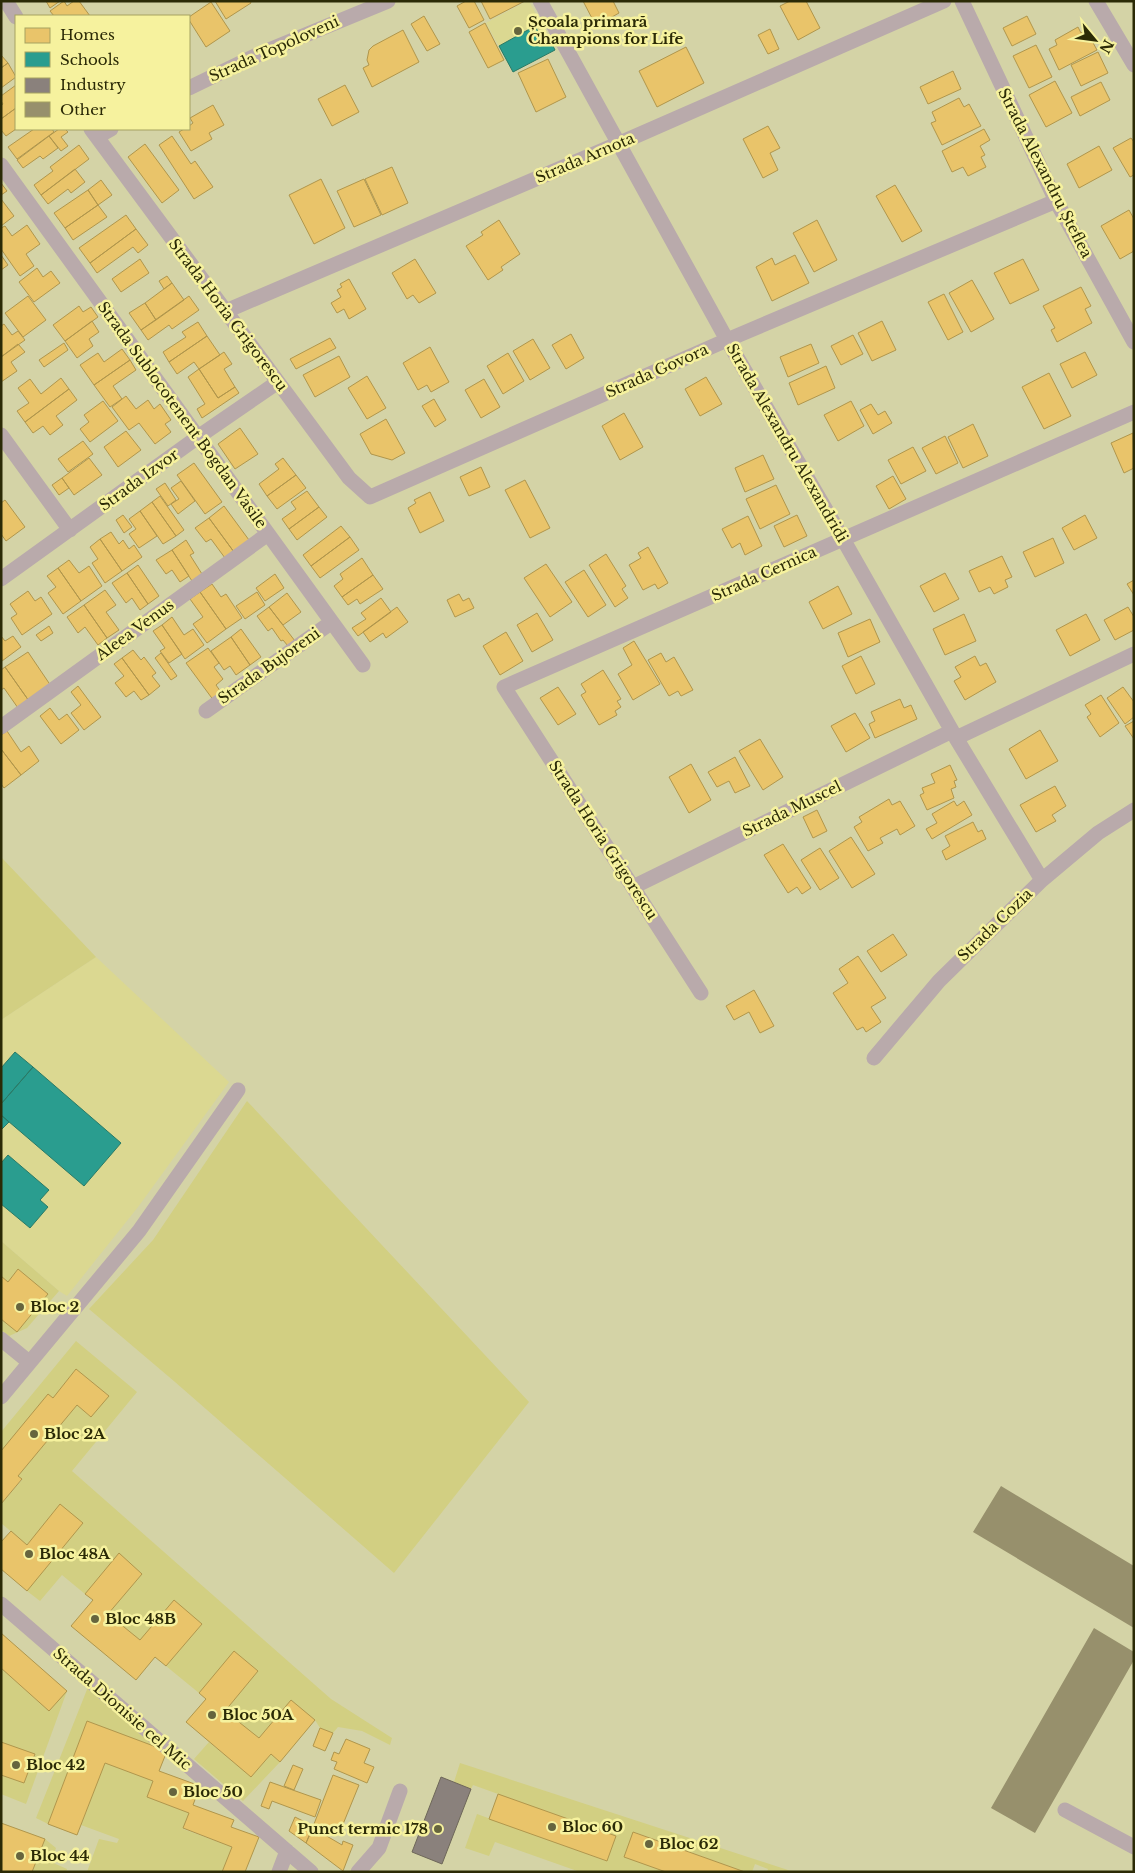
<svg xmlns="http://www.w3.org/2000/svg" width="1135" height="1873" viewBox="0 0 1135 1873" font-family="'Libre Baskerville',serif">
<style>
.built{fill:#dbd891}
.green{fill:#d2cf82}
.homes{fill:#e9c46a;stroke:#b0964c}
.schools{fill:#2a9d8f;stroke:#2a7a66}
.industry{fill:#8a817c;stroke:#6e6759}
.building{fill:#97906c}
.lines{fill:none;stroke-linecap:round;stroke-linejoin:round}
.street{stroke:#b9aaab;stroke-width:15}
.poi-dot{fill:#66653e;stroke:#f6f29e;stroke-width:2}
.labels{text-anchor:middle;stroke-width:5;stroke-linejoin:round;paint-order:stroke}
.poi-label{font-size:15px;font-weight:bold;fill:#2b2a06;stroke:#f6f29e;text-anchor:start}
.street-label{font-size:15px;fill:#2b2a06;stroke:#f6f29e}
</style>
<rect width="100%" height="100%" fill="#d4d3a6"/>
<path class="built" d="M527,1H529L555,50L513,72L486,23Z
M96,957L229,1082L138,1207L67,1296L59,1291L1,1241V1020Z"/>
<path class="green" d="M1,857L96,957L1,1020Z
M247,1101L529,1402L394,1573L175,1382L89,1309L153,1240Z
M1,1241L59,1291L27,1328L9,1336L1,1330V1319L17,1332L48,1294L18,1269L8,1282L1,1276Z
M76,1341L137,1392L72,1471L331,1699L392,1738L390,1745L362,1731L338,1727L333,1733L320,1728L315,1720L291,1700L259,1738L225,1711L258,1671L235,1652L199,1693L166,1666L202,1624L140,1640L108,1614L142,1574L119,1554L85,1594L62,1575L40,1601L27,1591L60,1505L27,1545L1,1523V1504L22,1480L18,1476L77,1405L91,1417L108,1395L76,1369L53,1398L48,1395L1,1451V1432Z
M1,1668L49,1711L67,1691L26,1804L1,1794V1775L24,1783L35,1755L1,1742Z
M88,1687L167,1751L87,1721L48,1824L36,1818Z
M209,1742L251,1777L271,1754L280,1762L243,1801L194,1759Z
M105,1763L153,1781L147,1797L189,1813L183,1829L232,1847L222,1872H87L99,1839L117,1843L119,1839L81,1825Z
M460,1763L794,1872H767L768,1869L755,1864L752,1872H745L634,1832L666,1872H580L495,1842L489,1856L465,1848L477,1814L606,1861L616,1836L473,1785L471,1789L454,1782Z
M45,1839L56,1848L51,1862L67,1869L66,1872H32Z"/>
<path class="homes" d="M46,1H60L50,8Z
M64,1L67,6L74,1H79L90,16H54L50,11Z
M215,1H250L251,3L226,19Z
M466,1H474L484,20L469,28L457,6Z
M481,1H525L490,19Z
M583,1H613L619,13L596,26Z
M790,1H806L820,28L798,40L780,6Z
M211,2L230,31L206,47L189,20V17Z
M424,16L440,44L427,51L411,24Z
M1027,16L1036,34L1012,46L1003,28Z
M485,23L504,60L488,68L469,32Z
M1078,27L1081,33L1086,30L1097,50L1059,70L1049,49L1057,45L1055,40Z
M770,29L779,49L768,54L758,35Z
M403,30L419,62L372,87L363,68L369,65L367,60L369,50L373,46Z
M1036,45L1052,77L1029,88L1013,56Z
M686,47L704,83L657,107L639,71Z
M1098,52L1108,73L1081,86L1071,65Z
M1,55L8,63L1,68Z
M548,59L566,97L536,112L518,73Z
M8,63L16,77L1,88V68Z
M953,71L961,89L928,104L920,87Z
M1055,81L1072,113L1046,127L1029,95Z
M1101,82L1110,100L1080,116L1071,97Z
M16,85V108L1,119V106L3,104L1,101V96Z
M345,85L359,112L332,126L318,99Z
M959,98L964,107L969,104L981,126L942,145L931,123L936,121L932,112Z
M213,105L224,125L209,133L212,139L191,151L179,132L184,129H189V126L193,123L190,118Z
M16,108V129L6,136L1,130V119Z
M768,126L780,148L770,153L778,170L763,178L743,139Z
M34,129H52L54,132L17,159L8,147Z
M59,129H65L68,132L61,137L68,146L61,151L49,136Z
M984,129L990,140L980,146L985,155L981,157L986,167L968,176L963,167L952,172L942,151Z
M49,136L58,148L43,159L40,156L23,168L17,160Z
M172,136L191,164L195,161L213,187L194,199L159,145Z
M1131,138L1134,142V175L1130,177L1113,148Z
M145,144L179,190L162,203L128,157Z
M79,145L89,159L41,195L34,185L53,171L50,167Z
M1099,146L1112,170L1079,188L1067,164Z
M392,167L408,203L382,215L365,179Z
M75,169L85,182L71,193L68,189L48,204L41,195Z
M321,179L345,228L314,244L289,195Z
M364,179L381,215L354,227L337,191Z
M101,180L112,195L98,205L88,190Z
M1,183L7,191L1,195Z
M895,185L922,231L902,242L876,196Z
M88,190L98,205L65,228L54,213Z
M1,199L14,216L1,226Z
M98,205L107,217L73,240L65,228Z
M1129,210L1134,219V251L1120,259L1101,226Z
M126,215L136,229L90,263L79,248Z
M499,220L520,254L501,267L503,270L488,280L466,246L483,235L481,232Z
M817,220L837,260L814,272L793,233Z
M27,225L40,244L26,254L34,266L20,276L1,249V228L5,226L12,236Z
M136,229L148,245L138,253L133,247L97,273L90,263Z
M1,255L8,265L1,270Z
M795,255L809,283L772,301L756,267L772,258L775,265Z
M140,259L149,273L121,292L112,279Z
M415,259L436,293L419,303L413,295L407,299L392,273Z
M1023,259L1039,290L1010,304L994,273Z
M37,268L43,277L51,271L60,283L34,302L19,282Z
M167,276L172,283L164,289L159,281Z
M349,279L366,309L349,319L344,309L337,313L331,303L341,297L337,290L342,287L340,284Z
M972,280L994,319L971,332L949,293Z
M172,283L184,300L156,320L145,303Z
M1081,287L1091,306L1085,309L1092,323L1057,342L1051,330L1055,328L1043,306Z
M944,294L963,332L948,340L928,302Z
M28,296L46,320L23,337L5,313Z
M189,296L199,310L172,329L169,325L148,340L141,330Z
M145,303L156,320L141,330L129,313Z
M79,306L83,312L91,307L98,317L65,341L53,325Z
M92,321L99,332L89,339L93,346L77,358L65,341Z
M882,321L896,350L872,361L858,333Z
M198,322L207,336L169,362L163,352L186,337L182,332Z
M4,324L12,335L18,331L25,340L1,357V326Z
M571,334L584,358L566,369L552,345Z
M853,335L863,354L841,365L831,346Z
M207,336L220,355L199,369L194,362L177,374L169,362Z
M330,338L336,348L296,369L290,359Z
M533,339L550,368L530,380L513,351Z
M64,343L68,350L44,367L39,360Z
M18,344L25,352L11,362L17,371L1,382V357Z
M811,344L819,363L788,377L780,357Z
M430,347L449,382L431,392L427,385L418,390L403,363Z
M122,349L130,360L94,385L80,365L98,353L104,362Z
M224,352L232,364L224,369L235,387L218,398L199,369Z
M1085,352L1097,375L1072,388L1060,364Z
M508,353L524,381L503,394L487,366Z
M339,356L350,377L315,397L303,375Z
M130,360L136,370L113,386L122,399L110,407L94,385Z
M826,366L835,388L798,405L789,383Z
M199,369L218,398L235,387L239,393L202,418L197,409L205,404L188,377Z
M1049,373L1071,416L1044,429L1022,387Z
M367,376L386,408L367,419L348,388Z
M706,377L722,404L700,416L685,389Z
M61,378L69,389L25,422L17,411L29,403L18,388L30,379L41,394Z
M484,379L500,407L481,418L465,390Z
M69,389L77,400L56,416L63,425L50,435L43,426L33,433L25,422Z
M126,396L136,409L148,400L154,409L160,404L171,420L165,424L171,432L155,444L139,423L129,430L112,407Z
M434,399L446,420L435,427L422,406Z
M103,401L118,421L90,442L80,429L89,422L84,415Z
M851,401L864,426L838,441L824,415Z
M871,404L878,415L885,411L892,423L873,434L860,410Z
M624,413L643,447L620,460L602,426Z
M386,419L405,453L392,460L371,454L360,434Z
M973,424L988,456L963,468L948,437Z
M240,428L258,454L235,469L218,444Z
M126,431L141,450L118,467L104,447Z
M1133,433L1134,468L1124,473L1111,443Z
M945,436L958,463L936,474L922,448Z
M83,441L93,454L68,472L58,459Z
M913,447L926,471L901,484L888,460Z
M763,455L774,479L745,492L735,468Z
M89,458L102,475L74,495L62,478Z
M283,458L296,475L267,496L259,484L279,469L275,464Z
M194,463L222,502L205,514L177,475Z
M481,467L490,487L469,496L460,477Z
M296,475L306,488L277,509L267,496Z
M893,476L906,499L889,509L876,486Z
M62,478L69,488L59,495L52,485Z
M525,480L550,528L530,538L505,490Z
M181,481L195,501L178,514L171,504L179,499L171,488Z
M165,483L176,500L168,506L156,489Z
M776,485L790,514L760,529L746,499Z
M307,491L319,507L289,529L282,519L296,509L291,502Z
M430,492L444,521L420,533L408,508L416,503L414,500Z
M160,496L184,530L176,536L152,502Z
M5,500L25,527L6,541L1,534V503Z
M152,502L176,536L163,544L140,511Z
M224,506L249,540L234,552L209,518Z
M319,507L327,517L297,540L289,529Z
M140,511L157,536L139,548L129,534L136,529L129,519Z
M123,515L132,527L124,533L116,520Z
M797,515L807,536L784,547L774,526Z
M1085,515L1097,538L1074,550L1062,528Z
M748,516L762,546L745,555L740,543L732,548L722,529Z
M209,518L234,552L225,558L211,539L206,542L195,528Z
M341,526L350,537L311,566L303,555Z
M111,532L119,544L123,540L129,549L134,545L142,557L122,571L100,539Z
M350,537L359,550L320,578L311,566Z
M1053,538L1064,563L1035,577L1023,552Z
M100,539L122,571L105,583L92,563L98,559L90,547Z
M186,540L194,553L190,555L202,574L192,581L172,550Z
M648,547L668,583L658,589L655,584L643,590L629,565L641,558L638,553Z
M172,550L189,576L180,582L172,570L166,574L156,560Z
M606,554L626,586L622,589L628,598L615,607L589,565Z
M1002,556L1012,577L1005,580L1008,587L994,594L990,587L979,592L969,571Z
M362,558L373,575L342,597L334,586L343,579L340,574Z
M69,560L79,573L89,566L102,586L81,601L58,568Z
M546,564L572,602L550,617L524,578Z
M138,565L159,596L148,604L127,573Z
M58,568L81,601L63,614L48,593L56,587L47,576Z
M584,570L606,605L588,617L565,582Z
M127,573L148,604L140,610L132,598L126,603L112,583Z
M945,573L959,599L934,612L920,586Z
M275,574L284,588L265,601L256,588Z
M373,575L383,589L360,604L357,599L348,605L342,597Z
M1134,580V595L1127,584Z
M212,584L221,597L226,594L242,618L226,629L200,592Z
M838,586L852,614L823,629L809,602Z
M105,590L116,605L106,612L119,630L107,638L84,605Z
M28,591L35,601L41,597L52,614L22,635L11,618L17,614L10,604Z
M200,592L226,629L207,643L193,624L203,617L190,599Z
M257,592L265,605L245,619L236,606Z
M287,593L301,612L283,625L269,607Z
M459,594L463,601L469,598L474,608L455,617L447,600Z
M381,598L391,612L358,636L352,628L366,619L361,613Z
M84,605L107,638L98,645L85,627L78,633L67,617Z
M269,607L295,641L288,646L283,640L281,641L272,628L268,631L257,616Z
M397,607L408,622L386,638L383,633L370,642L363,632Z
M1128,607L1134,617V630L1115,640L1104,620Z
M537,613L553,640L532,652L517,625Z
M964,614L976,641L945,655L933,629Z
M1086,614L1100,640L1070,656L1056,630Z
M172,617L184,635L193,629L204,645L185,659L162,625Z
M870,619L880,642L848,657L838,633Z
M162,625L182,654L169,663L160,651L165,648L153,631Z
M49,626L53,633L41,641L36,635Z
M241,629L261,657L250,665L231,637Z
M506,632L523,661L500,675L483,646Z
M1,636L5,641L13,636L21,647L2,661Z
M231,637L250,665L236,675L230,666L224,670L211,651Z
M634,641L660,684L633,700L618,674L632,665L623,648Z
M208,648L219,663L214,667L223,679L216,685L223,695L214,701L186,663Z
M133,650L141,660L144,657L156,673L152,676L160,686L149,695L122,658Z
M28,652L51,686L29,701L5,667Z
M161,653L177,676L171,680L155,658Z
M661,653L666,662L674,657L693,690L681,696L678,691L669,696L648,660Z
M861,656L875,684L856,694L842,666Z
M975,656L980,666L986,663L996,682L965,700L954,681L961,677L955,667Z
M122,658L149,695L141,700L134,691L126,697L115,683L124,676L114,664Z
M5,667L29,701L18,708L4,688L1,690V670Z
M603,670L621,699L617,701L621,707L615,711L617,715L599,725L581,695L586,692L581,684Z
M78,686L101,717L84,730L71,713L81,705L71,692Z
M558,687L576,714L558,725L540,698Z
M1123,687L1134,702V717L1125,724L1107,698Z
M1101,695L1119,723L1100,737L1087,717L1091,714L1085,705Z
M900,699L904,708L911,705L917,719L875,738L869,724L875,721L871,712Z
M50,708L59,720L67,714L79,730L61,744L40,716Z
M855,713L870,738L846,752L831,726Z
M1134,721V739L1125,726Z
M1040,730L1058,761L1026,779L1009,749Z
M7,731L21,752L29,746L39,761L21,775L1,749V735Z
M760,739L783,777L763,790L739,751Z
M1,749L21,775L4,788L1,784Z
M735,757L750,786L735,793L729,781L717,787L708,772Z
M691,764L711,800L689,813L669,777Z
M950,765L957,780L954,781L956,787L951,789L954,798L927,810L920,795L924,793L922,788L935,783L931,774Z
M1055,786L1066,806L1052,815L1056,821L1036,832L1020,805Z
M889,799L892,805L900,801L915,826L900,835L897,829L880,838L883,843L868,851L854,827L862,822L859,817Z
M954,801L957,806L964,801L972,815L932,839L926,829L937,823L932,814Z
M817,810L827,831L813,838L803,817Z
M973,822L978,832L982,830L986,839L946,860L942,851L950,846L945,836Z
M851,837L875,874L852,888L829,851Z
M783,844L811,888L802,894L797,887L788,893L764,855Z
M820,848L839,878L820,890L801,860Z
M893,934L907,955L881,972L867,951Z
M858,956L886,998L871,1007L881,1022L866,1032L863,1027L857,1030L833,993L848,983L839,969Z
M754,990L774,1026L760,1033L749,1012L734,1020L726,1006Z
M18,1269L48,1294L17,1332L1,1319V1276L8,1282Z
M76,1369L109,1396L91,1417L77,1405L18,1476L22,1479L1,1504V1451L48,1394L53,1398Z
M60,1504L83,1523L27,1591L1,1569V1542L11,1531L27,1545Z
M119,1553L142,1574L108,1614L140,1640L174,1600L202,1624L166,1666L155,1657L136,1680L71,1626L93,1600L85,1594Z
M1,1633L67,1691L49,1711L1,1668Z
M234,1651L258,1671L225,1711L259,1738L291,1700L315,1720L280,1762L271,1754L251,1777L186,1722L206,1699L199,1693Z
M87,1721L167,1751L159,1771L200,1786L193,1805L234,1820L231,1827L259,1837L245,1872H222L232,1847L183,1828L189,1813L147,1797L153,1781L105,1763L77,1835L48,1824Z
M320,1728L333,1733L325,1751L313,1746Z
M346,1739L370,1749L364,1763L374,1767L367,1783L334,1769L337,1762L331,1760L334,1752L339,1754Z
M1,1742L35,1754L24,1783L1,1775Z
M293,1765L303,1769L294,1790L284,1786Z
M333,1775L359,1785L339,1834L314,1824Z
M270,1782L321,1800L315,1817L272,1801L269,1809L261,1806Z
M498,1794L616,1836L607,1861L489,1819Z
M295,1817L313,1826L306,1843L289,1831Z
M1,1823L45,1839L32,1872H1Z
M313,1828L342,1845L343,1841L353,1845L343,1871L306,1843Z
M633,1832L745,1872H666L624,1857Z"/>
<path class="schools" d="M535,26L543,41L549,38L555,50L513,72L499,46Z
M15,1052L33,1067L1,1104V1068Z
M33,1067L121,1143L84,1186L1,1115V1104Z
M1,1115L9,1122L1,1130Z
M8,1155L49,1190L40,1200L48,1207L30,1228L1,1204V1163Z"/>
<path class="industry" d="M441,1777L471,1789L442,1864L412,1852Z"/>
<path class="building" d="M1001,1486L1134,1566V1628L973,1532Z
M1094,1628L1134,1652V1660L1035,1833L991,1808Z"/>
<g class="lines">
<path class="street" d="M6,1L16,17
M540,1L727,340L843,539L956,738L1042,880
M962,1L1056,201L1134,342
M1096,1L1134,65
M189,88L257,55L388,1
M91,129L349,478L370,497L727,340L1056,201
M97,137L111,129
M1,165L363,665
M226,311L620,143L944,1
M1,435L70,530
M1,579L198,437L278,382
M206,711L332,622
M1,727L268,534
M956,738L1134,654
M633,887L952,731
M701,993L504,687L1134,412
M874,1058L939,981L1042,880L1098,833L1134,810
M1,1339L29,1362
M1,1397L139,1231L238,1090
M1,1604L311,1872
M1065,1810L1134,1847
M279,1872L287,1851
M358,1872L379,1848L400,1791"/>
</g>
<g class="poi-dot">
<circle cx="518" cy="31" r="5"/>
<circle cx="20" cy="1307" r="5"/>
<circle cx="34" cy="1434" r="5"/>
<circle cx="29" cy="1554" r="5"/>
<circle cx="95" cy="1619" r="5"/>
<circle cx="212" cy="1715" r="5"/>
<circle cx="16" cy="1765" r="5"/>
<circle cx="173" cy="1792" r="5"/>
<circle cx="552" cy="1827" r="5"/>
<circle cx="438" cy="1829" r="5"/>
<circle cx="649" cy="1844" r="5"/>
<circle cx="20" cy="1856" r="5"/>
</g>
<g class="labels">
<g class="poi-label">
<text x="528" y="27">Școala primară<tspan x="528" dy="17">Champions for Life</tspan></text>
<text x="30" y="1312">Bloc 2</text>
<text x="44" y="1439">Bloc 2A</text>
<text x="39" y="1559">Bloc 48A</text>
<text x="105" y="1624">Bloc 48B</text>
<text x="222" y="1720">Bloc 50A</text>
<text x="26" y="1770">Bloc 42</text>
<text x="183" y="1797">Bloc 50</text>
<text x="562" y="1832">Bloc 60</text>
<text x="428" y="1834" text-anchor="end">Punct termic 178</text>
<text x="659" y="1849">Bloc 62</text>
<text x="30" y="1861">Bloc 44</text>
</g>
<g class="street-label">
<text transform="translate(274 49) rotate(-24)" y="5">Strada Topoloveni</text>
<text transform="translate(585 158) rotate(-23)" y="5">Strada Arnota</text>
<text transform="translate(1045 173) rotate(63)" y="5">Strada Alexandru Șteflea</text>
<text transform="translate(228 315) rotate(53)" y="5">Strada Horia Grigorescu</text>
<text transform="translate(657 371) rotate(-24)" y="5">Strada Govora</text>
<text transform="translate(182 415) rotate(54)" y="5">Strada Sublocotenent Bogdan Vasile</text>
<text transform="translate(787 443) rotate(60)" y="5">Strada Alexandru Alexandridi</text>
<text transform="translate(139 480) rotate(-36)" y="5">Strada Izvor</text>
<text transform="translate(764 574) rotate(-24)" y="5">Strada Cernica</text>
<text transform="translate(135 630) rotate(-36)" y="5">Aleea Venus</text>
<text transform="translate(269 666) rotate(-35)" y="5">Strada Bujoreni</text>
<text transform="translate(792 809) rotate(-26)" y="5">Strada Muscel</text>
<text transform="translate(603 840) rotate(57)" y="5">Strada Horia Grigorescu</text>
<text transform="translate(995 925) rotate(-44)" y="5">Strada Cozia</text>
<text transform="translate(122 1709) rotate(41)" y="5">Strada Dionisie cel Mic</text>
</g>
</g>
<rect width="1135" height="1873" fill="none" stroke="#2b2a06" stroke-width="5"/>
<rect x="15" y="15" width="175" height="115" fill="#f6f29e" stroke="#a5a261"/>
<rect x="25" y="28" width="25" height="15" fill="#e9c46a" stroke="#a5a261"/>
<text x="60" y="40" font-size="15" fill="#2b2a06">Homes</text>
<rect x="25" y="52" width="25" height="15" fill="#2a9d8f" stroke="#a5a261"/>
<text x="60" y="65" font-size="15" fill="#2b2a06">Schools</text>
<rect x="25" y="78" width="25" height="15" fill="#8a817c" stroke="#a5a261"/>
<text x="60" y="90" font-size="15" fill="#2b2a06">Industry</text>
<rect x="25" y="102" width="25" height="15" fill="#97906c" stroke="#a5a261"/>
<text x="60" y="115" font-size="15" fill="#2b2a06">Other</text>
<g transform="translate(1095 40) rotate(119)" stroke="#f6f29e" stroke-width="4" paint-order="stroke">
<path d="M0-4L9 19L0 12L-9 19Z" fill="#2b2a06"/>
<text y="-8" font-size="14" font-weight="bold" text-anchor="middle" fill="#2b2a06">N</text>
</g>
</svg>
